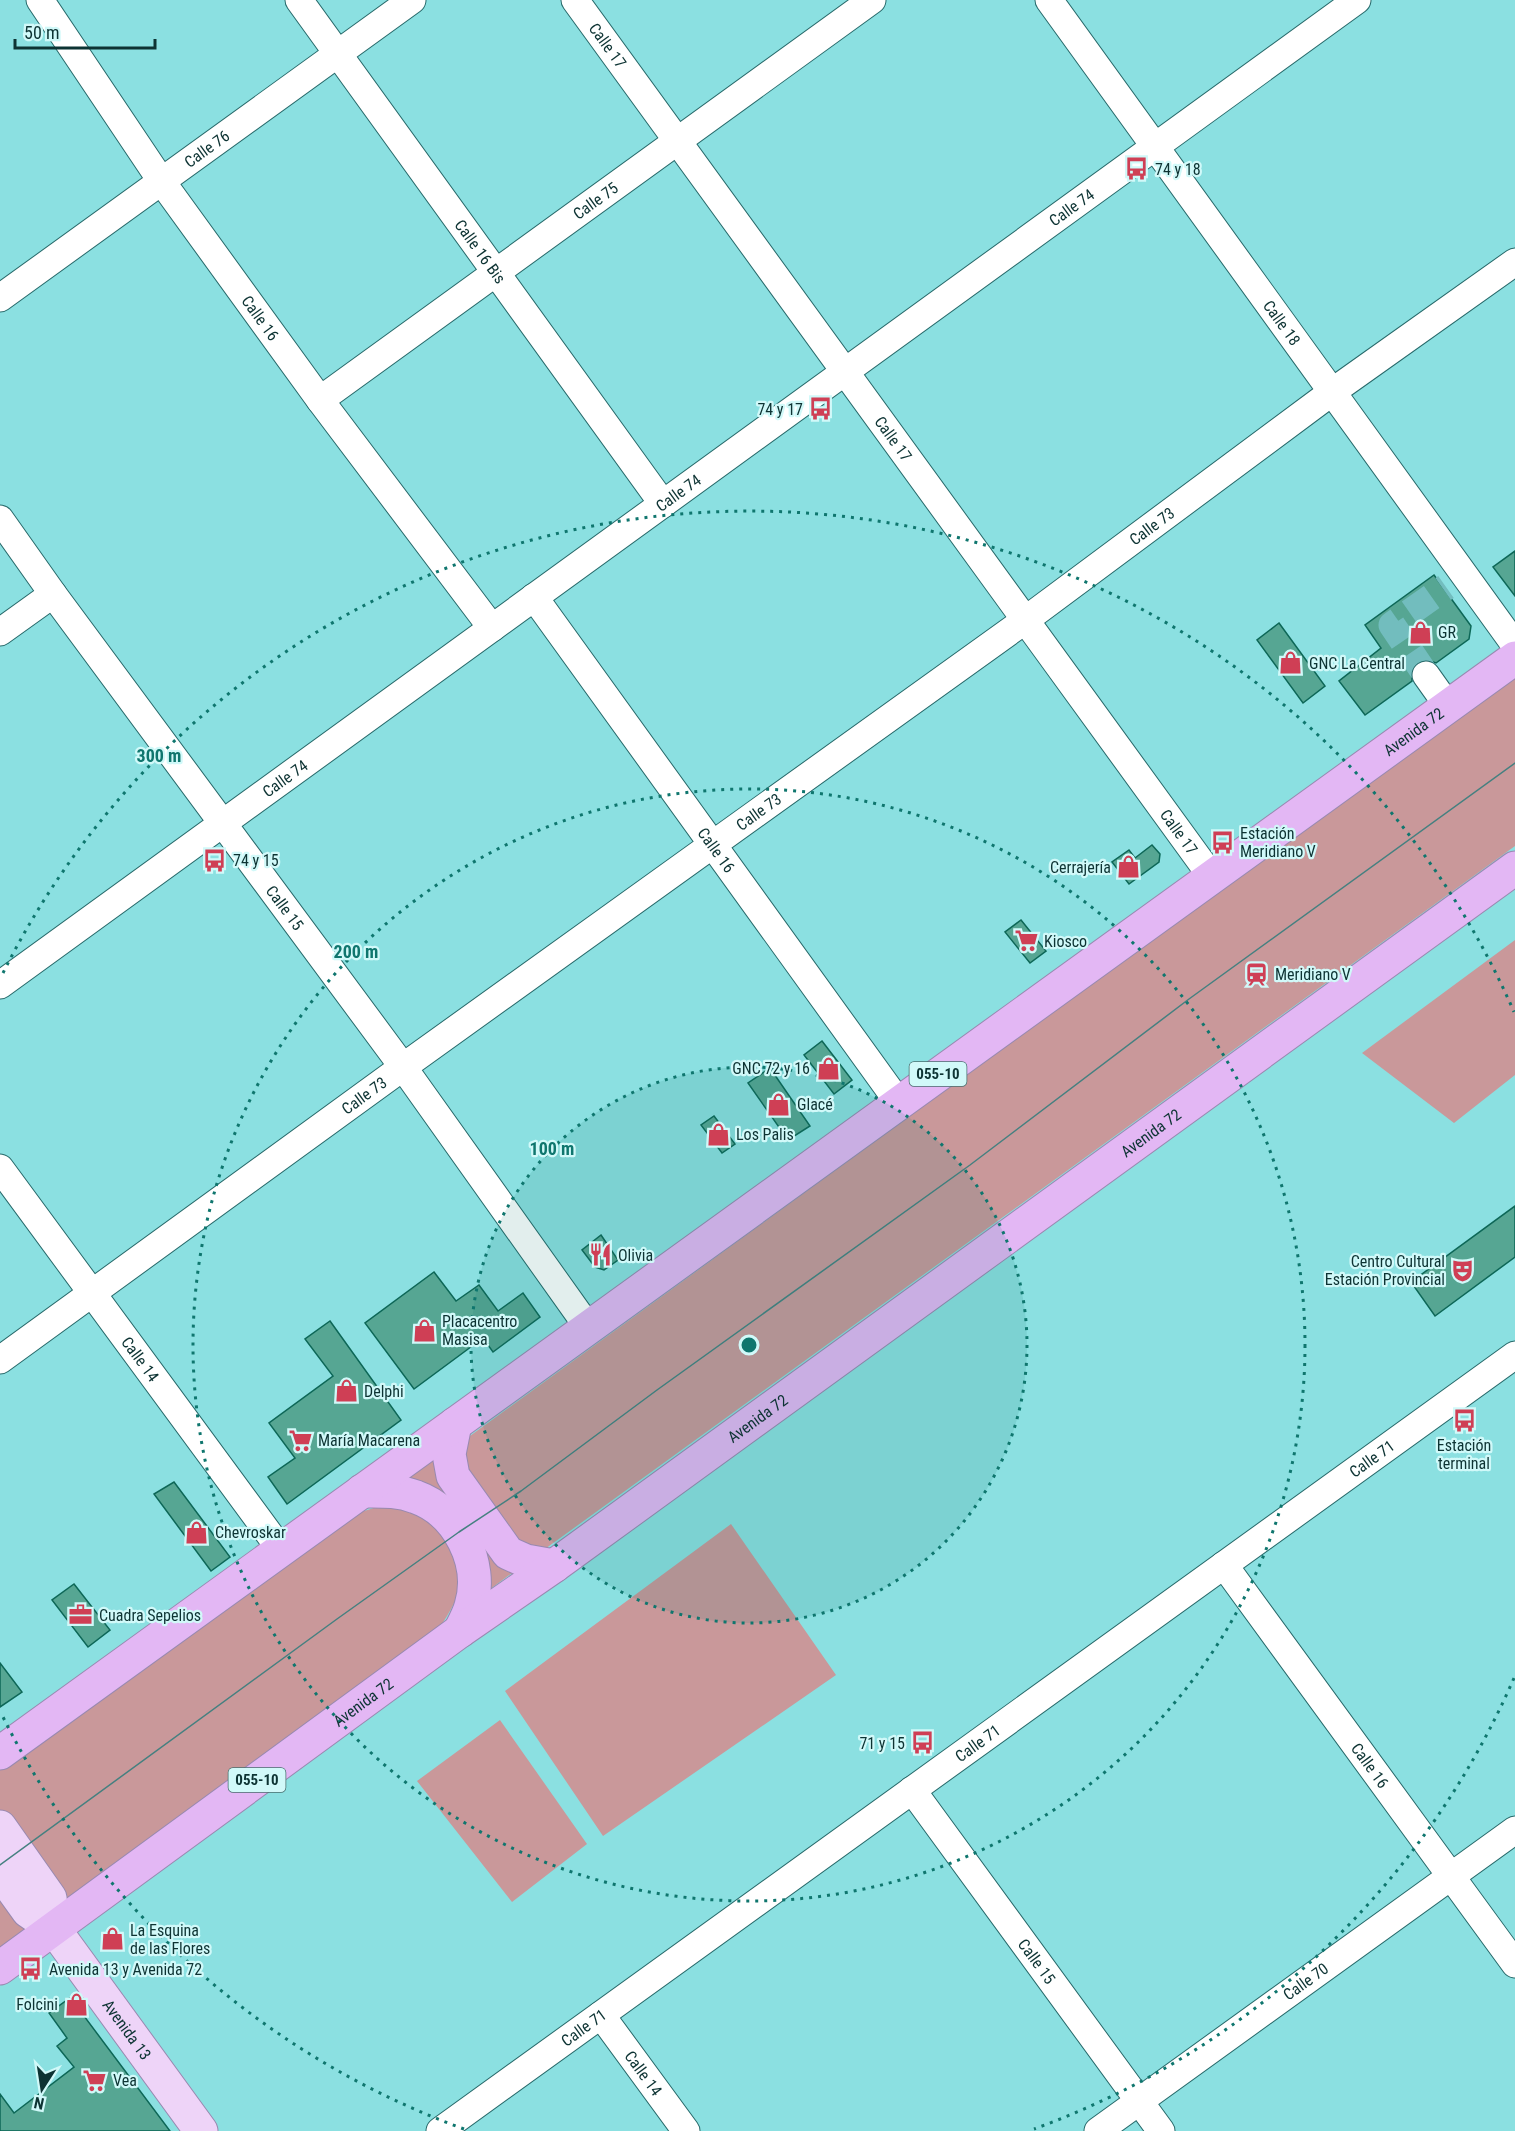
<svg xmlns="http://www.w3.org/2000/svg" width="1515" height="2131" viewBox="0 0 1515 2131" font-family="'Roboto Condensed',sans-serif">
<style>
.green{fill:#c9989a}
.building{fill:#56a693;stroke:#0d6757;stroke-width:1.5}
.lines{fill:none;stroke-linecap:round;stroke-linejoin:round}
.minor-tunnel{stroke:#72bdbe;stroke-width:27;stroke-dasharray:27 14;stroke-linecap:butt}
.minor-casing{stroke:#27696a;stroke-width:29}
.major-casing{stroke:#9889b0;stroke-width:35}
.highway-casing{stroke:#9889b0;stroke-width:35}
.minor{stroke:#fff;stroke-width:27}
.major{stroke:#eed4f8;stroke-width:33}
.highway{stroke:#e3b7f4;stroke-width:33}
.tram{stroke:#458080;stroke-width:1.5}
.ring{fill:none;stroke:#0f766e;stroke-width:3;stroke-dasharray:3 6}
.labels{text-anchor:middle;stroke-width:4.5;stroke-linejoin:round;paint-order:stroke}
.shield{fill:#d1f9f9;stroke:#486e6e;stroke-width:1.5}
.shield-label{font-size:15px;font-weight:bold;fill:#0d3333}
.street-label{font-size:16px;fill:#0d3333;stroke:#d1f9f9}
.poi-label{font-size:16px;fill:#0d3333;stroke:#d1f9f9;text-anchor:start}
.centre{fill:#0f766e;stroke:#d1f9f9;stroke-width:3}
.ring-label{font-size:18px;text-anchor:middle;font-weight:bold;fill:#0f766e;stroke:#d1f9f9;stroke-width:4.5;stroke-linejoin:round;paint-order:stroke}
</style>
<rect width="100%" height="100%" fill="#8be0e1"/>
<path class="green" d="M1515,676V846L545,1549L521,1550L459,1467L463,1441Z
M1515,940V1075L1454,1123L1362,1053Z
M439,1456L519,1568L482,1595L485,1572L403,1482Z
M402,1505L442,1524C461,1571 472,1578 442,1624L68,1907L0,1814V1770L361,1512L380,1506Z
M731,1524L836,1675L603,1836L505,1691Z
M500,1720L587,1844L512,1902L417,1781Z
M0,1889L32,1932L0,1955Z"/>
<path class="building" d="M1515,551V596L1493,567Z
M1434,575L1471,626L1469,639L1436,663L1425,659L1416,663L1412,669V681L1365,715L1339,681L1381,648L1365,625Z
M1279,623L1325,686L1303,703L1257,640Z
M1152,845L1160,854L1159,862L1129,884L1112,862L1129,850L1135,858Z
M1021,920L1046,951L1030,963L1005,932Z
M822,1041L852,1080L834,1094L804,1055Z
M770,1068L810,1126L788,1140L748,1083Z
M714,1116L735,1144L722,1153L701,1125Z
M1515,1206V1257L1435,1316L1411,1282Z
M601,1235L618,1260L604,1270L595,1267L582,1250Z
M434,1272L456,1301L479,1285L498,1311L523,1293L540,1317L493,1352L483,1338L414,1389L365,1323Z
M330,1321L401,1420L287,1504L268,1477L295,1458L269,1423L333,1376L305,1339Z
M174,1482L230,1557L211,1571L154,1494Z
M74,1584L110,1630L88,1647L52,1600Z
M0,1663L22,1692L0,1707Z
M74,1995L85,2009L81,2012L170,2131H0V2094L14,2113L74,2067L57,2046L67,2038L49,2013Z"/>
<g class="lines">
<path class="minor-tunnel" d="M1426,675L1392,625L1446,587"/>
<defs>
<g id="minor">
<path id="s1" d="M40,0L162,182L320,400L492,628"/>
<path id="s2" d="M299,0L663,504"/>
<path id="s3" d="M575,0L1212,877"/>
<path id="s4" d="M1049,0L1515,645"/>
<path id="s5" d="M0,298L412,0"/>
<path id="s6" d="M320,400L872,0"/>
<path id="s7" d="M0,519L53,594L403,1067L588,1327"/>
<path id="s8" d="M534,597L899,1103"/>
<path d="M0,632L53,594"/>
<path d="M1426,675L1448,706"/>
<path id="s9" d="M0,985L1357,0"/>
<path id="s10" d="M0,1168L281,1550"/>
<path id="s11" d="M0,1360L403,1067L1024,621L1332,392L1515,262"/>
<path id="s12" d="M1224,1565L1515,1964"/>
<path id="s13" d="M912,1790L1161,2131"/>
<path id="s14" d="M601,2015L686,2131"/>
<path id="s15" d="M440,2131L1515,1355"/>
<path id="s16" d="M1098,2131L1515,1830"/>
</g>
<g id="major">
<path d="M0,1827L50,1898L54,1929"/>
<path id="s17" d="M0,1872L28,1911L54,1929L201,2131"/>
</g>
<g id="highway">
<path d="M455,1424L449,1454L453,1476L508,1553L526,1561L554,1566"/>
<path d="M362,1491C381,1491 398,1490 416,1497C458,1512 484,1563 471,1606C469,1614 464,1623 460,1631"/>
<path id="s18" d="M0,1753L1515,658"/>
<path id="s19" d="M0,1968L460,1631L554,1566L1515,868"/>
</g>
</defs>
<use href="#minor" class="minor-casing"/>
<use href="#major" class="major-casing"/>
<use href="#highway" class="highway-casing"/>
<use href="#minor" class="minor"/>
<use href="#major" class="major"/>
<use href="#highway" class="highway"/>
<path class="tram" d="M0,1865L337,1619L459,1532L521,1491L657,1390L970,1165L1189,999L1515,763"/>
</g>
<circle cx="749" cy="1345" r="278" fill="#0f766e" fill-opacity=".12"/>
<g class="ring">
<circle cx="749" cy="1345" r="278"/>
<circle cx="749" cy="1345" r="556"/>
<path d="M1514 1678A834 834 0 0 1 1034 2129M464 2129A834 834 0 0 1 3 1717M3 973A834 834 0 0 1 1514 1012"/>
</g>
<defs>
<symbol id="bus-bare" viewBox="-9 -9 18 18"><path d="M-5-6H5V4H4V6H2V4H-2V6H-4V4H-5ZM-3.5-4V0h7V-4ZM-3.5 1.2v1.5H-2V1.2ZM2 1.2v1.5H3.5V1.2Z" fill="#cf3f55" stroke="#d1f9f9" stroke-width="2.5" paint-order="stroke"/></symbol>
<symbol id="shop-bare" viewBox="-9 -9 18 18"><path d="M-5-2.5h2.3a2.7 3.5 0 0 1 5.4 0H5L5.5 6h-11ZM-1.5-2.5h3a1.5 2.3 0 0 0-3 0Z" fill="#cf3f55" stroke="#d1f9f9" stroke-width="2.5" paint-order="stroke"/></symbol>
<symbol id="supermarket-bare" viewBox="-9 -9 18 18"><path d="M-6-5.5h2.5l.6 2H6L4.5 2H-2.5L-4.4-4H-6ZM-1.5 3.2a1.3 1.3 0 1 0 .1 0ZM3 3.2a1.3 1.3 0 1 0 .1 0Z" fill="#cf3f55" stroke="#d1f9f9" stroke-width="2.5" paint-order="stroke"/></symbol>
<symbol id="station-bare" viewBox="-9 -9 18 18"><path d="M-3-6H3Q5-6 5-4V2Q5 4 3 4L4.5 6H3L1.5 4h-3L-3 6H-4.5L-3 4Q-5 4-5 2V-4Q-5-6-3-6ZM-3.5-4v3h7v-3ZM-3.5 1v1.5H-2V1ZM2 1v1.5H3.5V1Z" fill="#cf3f55" stroke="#d1f9f9" stroke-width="2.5" paint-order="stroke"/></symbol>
<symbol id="restaurant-bare" viewBox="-9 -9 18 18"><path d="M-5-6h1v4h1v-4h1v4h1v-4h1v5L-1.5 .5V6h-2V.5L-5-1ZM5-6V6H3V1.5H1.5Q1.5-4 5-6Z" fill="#cf3f55" stroke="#d1f9f9" stroke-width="2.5" paint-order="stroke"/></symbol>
<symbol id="theatre-bare" viewBox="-9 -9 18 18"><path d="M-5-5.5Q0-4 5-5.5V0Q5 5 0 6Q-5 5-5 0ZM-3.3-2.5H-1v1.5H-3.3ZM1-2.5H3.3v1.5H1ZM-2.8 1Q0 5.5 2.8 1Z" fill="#cf3f55" stroke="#d1f9f9" stroke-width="2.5" paint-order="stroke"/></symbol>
<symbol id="office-bare" viewBox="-9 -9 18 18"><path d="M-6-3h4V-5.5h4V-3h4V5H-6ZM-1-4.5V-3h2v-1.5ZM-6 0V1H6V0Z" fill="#cf3f55" stroke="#d1f9f9" stroke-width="2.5" paint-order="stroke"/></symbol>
</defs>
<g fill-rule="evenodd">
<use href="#bus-bare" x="1120" y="152" width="33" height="33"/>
<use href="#bus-bare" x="804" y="392" width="33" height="33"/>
<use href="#shop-bare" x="1404" y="616" width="33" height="33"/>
<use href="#shop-bare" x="1274" y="646" width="33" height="33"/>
<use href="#bus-bare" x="1206" y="826" width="33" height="33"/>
<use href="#bus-bare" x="198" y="844" width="33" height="33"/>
<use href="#shop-bare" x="1112" y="850" width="33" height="33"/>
<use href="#supermarket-bare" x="1010" y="924" width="33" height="33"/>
<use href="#station-bare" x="1240" y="958" width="33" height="33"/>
<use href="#shop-bare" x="812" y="1052" width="33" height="33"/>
<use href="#shop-bare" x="762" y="1088" width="33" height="33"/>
<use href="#shop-bare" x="702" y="1118" width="33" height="33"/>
<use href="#restaurant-bare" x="584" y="1238" width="33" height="33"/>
<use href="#theatre-bare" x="1446" y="1254" width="33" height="33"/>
<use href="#shop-bare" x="408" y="1314" width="33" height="33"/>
<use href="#shop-bare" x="330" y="1374" width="33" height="33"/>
<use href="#bus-bare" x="1448" y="1404" width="33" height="33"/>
<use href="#supermarket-bare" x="284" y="1424" width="33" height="33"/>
<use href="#shop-bare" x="180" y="1516" width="33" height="33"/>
<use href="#office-bare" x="64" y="1598" width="33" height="33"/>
<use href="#bus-bare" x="906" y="1726" width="33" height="33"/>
<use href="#shop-bare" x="96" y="1922" width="33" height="33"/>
<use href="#bus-bare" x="14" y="1952" width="33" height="33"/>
<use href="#shop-bare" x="60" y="1988" width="33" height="33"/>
<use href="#supermarket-bare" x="78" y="2064" width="33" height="33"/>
</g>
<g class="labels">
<g class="shield">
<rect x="909.5" y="1062" width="57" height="24" rx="4.5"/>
<rect x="228.5" y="1768" width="57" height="24" rx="4.5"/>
</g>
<g class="shield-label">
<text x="938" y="1079">055-10</text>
<text x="257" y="1785">055-10</text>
</g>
<g class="street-label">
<text dy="6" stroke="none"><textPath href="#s3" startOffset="56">Calle 17</textPath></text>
<text dy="6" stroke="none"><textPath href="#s5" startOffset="255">Calle 76</textPath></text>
<text dy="6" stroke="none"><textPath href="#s6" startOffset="340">Calle 75</textPath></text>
<text dy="6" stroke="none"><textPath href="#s9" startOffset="1324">Calle 74</textPath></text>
<text dy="6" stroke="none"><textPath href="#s2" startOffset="310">Calle 16 Bis</textPath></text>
<text dy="6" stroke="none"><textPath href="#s1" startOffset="387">Calle 16</textPath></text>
<text dy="6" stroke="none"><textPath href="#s4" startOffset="398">Calle 18</textPath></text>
<text dy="6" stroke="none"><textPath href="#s3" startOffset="542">Calle 17</textPath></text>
<text dy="6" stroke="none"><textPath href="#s9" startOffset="838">Calle 74</textPath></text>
<text dy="6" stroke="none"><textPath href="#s11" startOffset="1422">Calle 73</textPath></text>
<text dy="6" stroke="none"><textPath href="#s18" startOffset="1744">Avenida 72</textPath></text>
<text dy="6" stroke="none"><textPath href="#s9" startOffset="352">Calle 74</textPath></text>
<text dy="6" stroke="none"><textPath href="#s11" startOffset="936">Calle 73</textPath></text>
<text dy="6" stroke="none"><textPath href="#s3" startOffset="1028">Calle 17</textPath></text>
<text dy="6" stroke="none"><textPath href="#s8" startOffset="312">Calle 16</textPath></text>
<text dy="6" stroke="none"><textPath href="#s7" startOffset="482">Calle 15</textPath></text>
<text dy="6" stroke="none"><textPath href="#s11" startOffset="450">Calle 73</textPath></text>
<text dy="6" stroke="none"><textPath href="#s19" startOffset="1422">Avenida 72</textPath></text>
<text dy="6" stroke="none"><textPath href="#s10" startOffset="237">Calle 14</textPath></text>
<text dy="6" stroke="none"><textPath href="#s19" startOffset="936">Avenida 72</textPath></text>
<text dy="6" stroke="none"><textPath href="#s15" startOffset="1149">Calle 71</textPath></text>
<text dy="6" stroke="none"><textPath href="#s19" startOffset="450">Avenida 72</textPath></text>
<text dy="6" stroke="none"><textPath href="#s15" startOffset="663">Calle 71</textPath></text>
<text dy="6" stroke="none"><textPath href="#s12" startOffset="248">Calle 16</textPath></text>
<text dy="6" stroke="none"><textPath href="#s13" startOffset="212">Calle 15</textPath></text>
<text dy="6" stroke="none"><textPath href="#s16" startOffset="256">Calle 70</textPath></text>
<text dy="6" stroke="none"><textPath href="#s15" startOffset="177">Calle 71</textPath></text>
<text dy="6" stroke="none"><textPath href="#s17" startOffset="204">Avenida 13</textPath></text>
<text dy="6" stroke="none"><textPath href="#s14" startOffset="72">Calle 14</textPath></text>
</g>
<g class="poi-label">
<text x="1155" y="175">74 y 18</text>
<text x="803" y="415" text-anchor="end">74 y 17</text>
<text x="1438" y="638">GR</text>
<text x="1309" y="669">GNC La Central</text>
<text x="1240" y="839">Estación<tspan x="1240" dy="18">Meridiano V</tspan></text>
<text x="233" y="866">74 y 15</text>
<text x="1111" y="873" text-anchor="end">Cerrajería</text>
<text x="1044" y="947">Kiosco</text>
<text x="1275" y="980">Meridiano V</text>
<text x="810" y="1074" text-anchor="end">GNC 72 y 16</text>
<text x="797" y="1110">Glacé</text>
<text x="736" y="1140">Los Palis</text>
<text x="618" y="1261">Olivia</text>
<text x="1445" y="1267" text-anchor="end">Centro Cultural<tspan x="1445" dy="18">Estación Provincial</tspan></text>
<text x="442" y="1327">Placacentro<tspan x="442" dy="18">Masisa</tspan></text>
<text x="364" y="1397">Delphi</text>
<text x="318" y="1446">María Macarena</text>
<text x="1464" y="1451" text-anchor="middle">Estación<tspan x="1464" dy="18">terminal</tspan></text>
<text x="215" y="1538">Chevroskar</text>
<text x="99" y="1621">Cuadra Sepelios</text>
<text x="905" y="1749" text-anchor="end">71 y 15</text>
<text x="130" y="1936">La Esquina<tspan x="130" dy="18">de las Flores</tspan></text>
<text x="49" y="1975">Avenida 13 y Avenida 72</text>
<text x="58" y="2010" text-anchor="end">Folcini</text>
<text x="113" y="2086">Vea</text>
</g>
</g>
<circle cx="749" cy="1345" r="9" class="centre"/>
<g class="ring-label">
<text x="159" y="762">300 m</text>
<text x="356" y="958">200 m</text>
<text x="552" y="1155">100 m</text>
</g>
<g transform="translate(42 2089) rotate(192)" stroke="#d1f9f9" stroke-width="4.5" paint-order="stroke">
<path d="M0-4.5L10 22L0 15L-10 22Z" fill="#0d3333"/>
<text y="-9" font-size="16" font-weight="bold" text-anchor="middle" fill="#0d3333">N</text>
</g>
<path d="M15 39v9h140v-9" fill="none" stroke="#0d3333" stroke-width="3"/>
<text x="24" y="39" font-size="18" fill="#0d3333" stroke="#d1f9f9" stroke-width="4.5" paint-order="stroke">50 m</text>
</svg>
